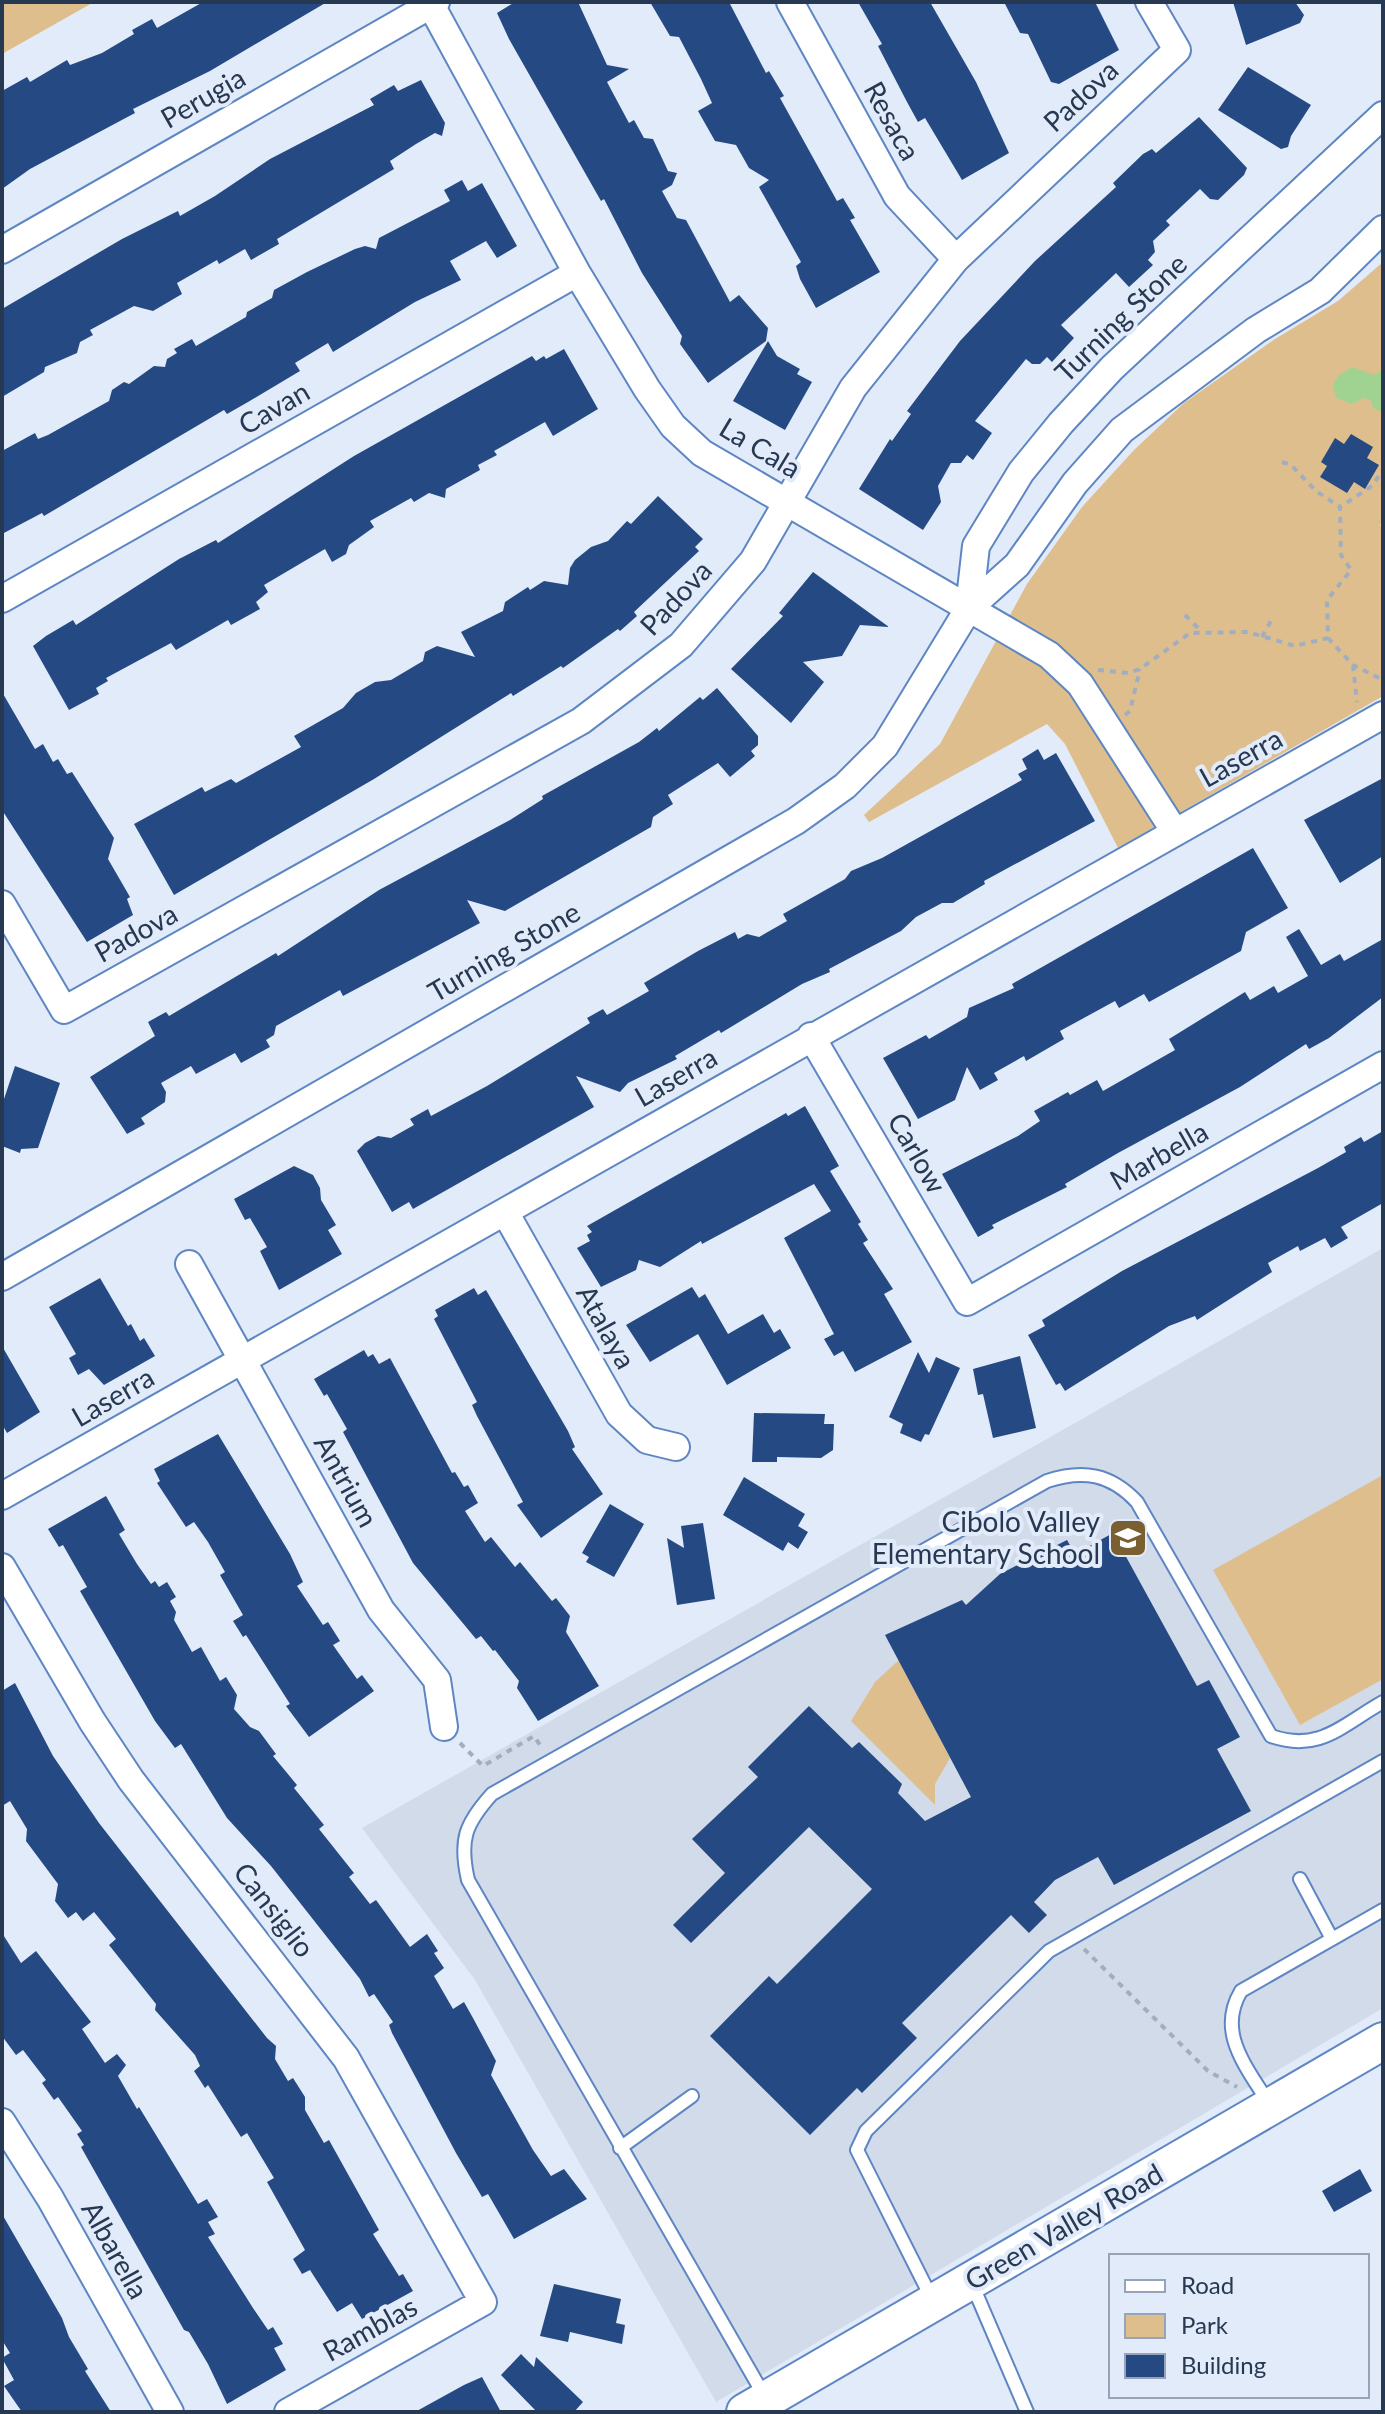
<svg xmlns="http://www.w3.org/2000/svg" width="1385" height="2414" viewBox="0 0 1385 2414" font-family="Lato,sans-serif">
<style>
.built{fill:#d1dbea}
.green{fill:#debe8c}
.water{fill:#a0d391}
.building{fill:#254a83}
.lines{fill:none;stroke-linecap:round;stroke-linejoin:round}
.lane-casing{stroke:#5e86c3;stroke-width:16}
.street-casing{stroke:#5e86c3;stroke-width:30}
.secondary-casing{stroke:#5e86c3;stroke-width:40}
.path{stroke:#a2aec0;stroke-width:4;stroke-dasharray:6 6;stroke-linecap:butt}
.lane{stroke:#fff;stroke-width:12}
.street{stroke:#fff;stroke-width:26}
.secondary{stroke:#fff;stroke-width:36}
.labels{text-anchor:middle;stroke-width:8;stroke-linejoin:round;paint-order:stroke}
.street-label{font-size:28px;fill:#273852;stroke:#e2ebf9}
.poi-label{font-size:28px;fill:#273852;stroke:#e2ebf9;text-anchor:end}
</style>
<rect width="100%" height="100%" fill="#e2ebf9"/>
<path class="built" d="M1383,1248V2008L716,2402L475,1980L362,1828Z"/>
<path class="green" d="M2,2H94L2,54Z
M1383,262V523L1380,525L1383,531V696L1118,848L1065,744L1047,724L869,822L864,815L940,744L1027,584L1082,507L1134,450L1184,403L1275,339L1338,301Z
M1383,1475V1679L1300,1725L1213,1570Z
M899,1660L950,1758L935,1784V1805L851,1721L875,1682Z"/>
<path class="water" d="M1352,367L1374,375L1383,370V412L1373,408L1371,400L1364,398L1352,404L1336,398L1333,385L1338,376Z"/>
<path class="building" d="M203,2H327L210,71L133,109L135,113L30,169L2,189V91L27,77L30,82L67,60L70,65L102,53L134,34L132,30L152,19L157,28Z
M515,2H578L607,65L629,69L607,82L629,123L634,120L644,138L653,139L668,171L677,173L672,185L662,191L677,218L686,220L730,302L739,295L768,328L766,341L708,383L680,344L682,336L642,273L604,199L601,201L509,39L497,13Z
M650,2H729L766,73L769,71L784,96L780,98L837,201L843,198L855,218L850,220L880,272L816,308L800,279L796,266L801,262L759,187L769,180L749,168L736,145L715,141L698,111L712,103L701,79L679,37L670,36Z
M858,2H930L976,82L1009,153L962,180L925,118L918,122L907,102L878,46L882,44Z
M1004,2H1095L1119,50L1059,84L1051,82L1028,34L1020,33Z
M1233,2H1295L1304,15L1300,23L1246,45Z
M1248,67L1311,105L1291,136L1288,147L1281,149L1218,110Z
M421,80L445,123L442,136L435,133L416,144L390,161L394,169L277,239L279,244L251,260L245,249L219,264L217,260L177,283L182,294L153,311L134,306L90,330L93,335L80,342L77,353L45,367L44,372L2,397V309L122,239L178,211L180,216L215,196L270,159L374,105L370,99L394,85L398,91Z
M1199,117L1247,168L1244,175L1218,200L1210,199L1200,189L1166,221L1170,225L1153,241L1155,252L1148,260L1153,265L1129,287L1116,273L1061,325L1074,338L1052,362L1047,357L1040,364H1032L1026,359L975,421L992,433L973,460L967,455L961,463H951L938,486L941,502L923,530L859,489L890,439L892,441L911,414L907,411L960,341L1035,261L1116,187L1113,183L1143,154L1152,149L1156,153Z
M462,180L468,191L482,183L517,246L497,258L486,241L450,261L461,280L415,302L333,352L328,343L295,363L300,371L248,402L227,414L224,410L44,516L42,513L2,534V451L35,433L38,439L48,435L109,401L112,390L124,382L129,384L154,366L165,367L167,359L177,353L174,349L192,339L196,346L246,317L247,312L272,298L274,290L307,272L355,249L365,246L376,249L379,238L450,201L444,190Z
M768,341L777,356L800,369L797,374L812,382L785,430L733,401Z
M564,349L598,409L553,436L545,422L494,451L497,455L478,465L480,470L446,489L445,498L429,493L414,502L411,498L370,521L374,527L349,545L346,554L332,562L325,549L264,585L268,592L256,602L260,609L231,625L228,620L176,650L171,643L106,678L108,681L96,688L99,694L69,710L33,646L46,636L73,620L76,625L179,559L216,540L218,543L354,456L532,356L536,361L544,356L546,359Z
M1351,434L1373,447L1367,458L1379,465L1365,489L1354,482L1347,493L1320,477L1327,466L1321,462L1335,438L1344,444Z
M658,496L703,539L695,547L699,551L634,612L637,616L620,631L618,629L563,668L561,666L513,696L511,693L374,779L174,895L134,824L202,787L205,792L231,779L236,783L301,747L294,736L343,708L356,693L375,682L391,680L423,661L425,652L437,646L475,657L461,632L503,611L505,602L528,587L530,590L544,581L568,585L570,568L575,560L591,547L608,541L627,521L631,524Z
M813,572L889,627L860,625L842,656L803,662L824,682L791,723L731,669L783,616L779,613Z
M717,688L758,736V745L751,751L755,756L730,777L718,763L668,795L673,804L653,817L651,827L505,911L467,900L480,923L343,996L340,990L276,1026L274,1035L266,1040L270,1047L241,1063L235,1053L196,1074L191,1066L161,1083L166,1092L165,1102L141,1118L145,1124L127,1134L90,1077L155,1036L148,1022L166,1012L169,1016L276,953L278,956L379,890L510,820L543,799L542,796L639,742L657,728L659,731L700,697L703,700Z
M2,692L35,749L43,744L53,762L58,759L67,774L72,772L114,838L108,859L130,897L127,899L133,915L87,942L2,810Z
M1038,749L1044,760L1056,753L1095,821L984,881L985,884L953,903H942L916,917L901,931L829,969L830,972L802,984L721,1033L719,1030L675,1056L677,1059L628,1083L620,1092L576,1076L594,1107L413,1209L409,1202L392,1212L357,1151L365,1143L378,1136L391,1138L414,1125L410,1119L428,1109L431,1116L487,1086L590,1023L587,1018L603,1009L607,1015L649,991L644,983L698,951L735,932L738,939L747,934L759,937L787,921L783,914L845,879L851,871L882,858L1022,780L1018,774L1027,769L1022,759Z
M1383,778V856L1340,883L1304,820Z
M1253,848L1288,908L1246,932L1241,951L1149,1002L1144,994L1119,1008L1115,1001L1060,1031L1064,1039L1026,1061L1024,1056L994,1073L998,1080L980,1090L967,1067L955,1100L918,1119L883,1058L926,1035L929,1039L967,1017L969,1008L1014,988L1012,984Z
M1299,929L1321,965L1340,954L1344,961L1383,939V997L1329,1038L1309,1049L1306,1044L1240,1087L1118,1153L1065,1184L1067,1187L992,1225L994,1228L978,1237L942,1174L1018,1136L1040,1121L1034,1111L1068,1092L1070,1095L1097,1080L1103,1091L1175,1050L1169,1039L1245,992L1250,1000L1274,986L1278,993L1308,976L1286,937Z
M15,1066L60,1083L38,1148L21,1149L20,1153L2,1146V1105Z
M805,1106L839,1166L830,1171L861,1222L858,1224L868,1240L863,1243L893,1289L884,1294L912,1342L855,1372L843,1351L834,1356L824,1339L834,1334L784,1238L831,1211L814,1184L702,1244L701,1241L660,1267L639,1260L636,1270L601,1287L577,1248L590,1241L587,1235L592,1232L587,1226L786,1113L788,1116Z
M1383,1131V1203L1341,1227L1348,1238L1331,1248L1325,1238L1300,1251L1298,1246L1268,1263L1272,1272L1197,1320L1195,1316L1169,1326L1065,1391L1060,1383L1056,1385L1028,1335L1045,1326L1042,1320L1122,1271L1318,1168L1346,1152L1344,1147L1361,1137L1364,1142Z
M294,1166L313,1175L320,1188L321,1200L336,1225L328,1230L342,1254L279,1290L260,1251L267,1247L250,1218L245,1220L234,1199Z
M100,1278L128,1326L131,1324L140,1341L144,1338L155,1356L104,1385L89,1369L78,1375L69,1358L76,1354L49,1307Z
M692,1287L699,1298L705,1294L728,1334L763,1314L774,1333L780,1329L791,1348L727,1385L698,1334L650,1362L626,1325Z
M474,1288L478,1295L486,1290L568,1431L575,1447L572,1449L603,1494L541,1538L517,1505L523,1502L477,1416L472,1405L477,1402L434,1319L438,1316L435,1310Z
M2,1346L40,1412L7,1433L2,1424Z
M364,1350L368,1357L373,1354L379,1364L390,1358L452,1473L455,1472L464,1487L468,1485L478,1503L465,1511L485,1542L491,1537L515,1567L520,1562L552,1601L556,1598L570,1616L566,1632L599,1686L538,1721L517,1688L519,1681L495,1650L493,1651L481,1636L476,1639L413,1563L343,1432L347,1429L327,1394L324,1396L314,1379Z
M918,1352L929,1373L936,1357L960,1368L929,1435L925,1434L921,1442L900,1433L903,1424L889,1417Z
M1020,1356L1036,1428L993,1438L983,1394L978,1395L973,1369Z
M754,1413L825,1414L824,1424H834L833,1450L821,1458L777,1457V1462H752Z
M218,1434L290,1554L303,1582L297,1586L323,1625L328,1622L340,1641L333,1645L357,1679L362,1675L374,1691L309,1737L286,1706L290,1704L246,1635L243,1637L233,1621L243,1615L220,1575L225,1572L208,1542L194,1522L186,1527L157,1483L160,1481L154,1469Z
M744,1477L805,1514L798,1526L808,1532L798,1549L788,1542L783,1551L723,1515Z
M106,1496L125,1530L119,1534L137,1564L151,1584L155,1581L159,1587L167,1582L176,1597L170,1601L176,1612L174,1620L192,1652L201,1647L220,1681L226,1677L237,1695L234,1709L250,1727L259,1731L276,1754L273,1756L297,1785L294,1788L324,1825L319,1829L354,1873L349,1877L370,1904L376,1900L410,1947L427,1934L438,1951L434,1953L444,1968L434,1976L453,2009L464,2002L473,2018L496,2061L491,2075L533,2150L551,2176L564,2169L587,2199L514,2239L488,2194L482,2197L456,2153L392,2033L389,2025L393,2022L374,1994L369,1997L360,1979L271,1866L227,1818L181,1744L175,1748L155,1721L80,1591L87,1587L63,1545L59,1547L48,1529Z
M610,1504L644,1524L614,1577L586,1562L589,1557L582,1553Z
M703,1523L715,1599L677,1605L667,1538L684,1548L681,1526Z
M1113,1533L1197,1686L1209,1680L1240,1737L1217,1749L1251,1811L1114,1885L1098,1857L1055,1880L1034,1902L1047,1915L1029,1933L1011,1915L902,2023L917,2038L862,2093L857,2088L810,2135L710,2036L769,1976L777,1984L872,1889L809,1827L691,1943L673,1925L725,1873L692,1839L758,1777L748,1767L809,1706L852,1748L859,1742L902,1784L898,1793L925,1821L971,1797L885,1635L962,1600L966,1605L1000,1574L1067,1540L1075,1554Z
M15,1683L53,1756L99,1823L267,2038L276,2046L275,2059L288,2081L293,2078L305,2097V2110L324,2143L329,2140L379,2230L373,2234L399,2276L403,2274L413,2291L362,2319L352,2303L337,2312L310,2270L302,2274L293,2259L305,2250L267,2182L274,2178L247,2133L241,2137L208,2085L205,2088L194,2071L200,2066L195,2055L155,2010L156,2004L109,1945L116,1939L94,1912L83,1921L76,1912L68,1918L55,1901L58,1884L26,1841L27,1829L10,1801L2,1806V1691Z
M2,1933L21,1963L36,1951L91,2022L82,2029L105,2063L117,2054L126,2065L118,2076L137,2109L139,2107L198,2204L207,2199L218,2217L208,2222L215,2234L208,2237L253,2308L268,2330L273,2327L283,2344L274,2348L286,2370L227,2404L208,2364L189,2332L184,2330L81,2147L84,2145L77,2134L82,2131L58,2097L54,2100L42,2083L46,2080L23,2050L16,2055L2,2036Z
M1360,2169L1372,2191L1334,2212L1322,2191Z
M2,2214L62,2318L69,2337L88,2369L85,2371L111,2412H22L4,2386L14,2380L2,2358L10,2353L2,2340Z
M554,2284L621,2299L616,2323L625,2325L622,2344L570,2332L568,2342L540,2336Z
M521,2354L534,2367L536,2357L583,2402L574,2412H537L501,2375Z
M482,2377L501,2412H415L464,2385Z"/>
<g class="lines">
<defs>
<path id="lane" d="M1300,1879L1332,1939
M1269,2104C1247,2067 1216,2033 1241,1991L1383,1910
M620,2148L692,2096
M972,2284L1027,2412
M932,2299L857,2150L866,2131L1049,1951L1383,1761
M765,2397L468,1880C459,1840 465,1824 492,1794L1047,1481C1083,1469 1111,1474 1137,1502L1271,1736C1319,1753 1342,1725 1383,1702"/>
<path id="street" d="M790,2L897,196L956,259
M431,5L577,273L647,389L673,426L702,453L1049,655L1080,684L1175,832
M2,250L436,2
M2,599L577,273
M969,608L976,546L1021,472L1061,423L1112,368L1383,115
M2,904L64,1010L581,721L681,645L753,561L853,388L956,259L1177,50L1149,2
M811,1036L967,1302L1383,1065
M505,1212L619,1414L647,1440L676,1447
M189,1264L381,1610L437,1680L444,1727
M2,1277L796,821L845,786L885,746L969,608L1017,565L1075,483L1122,430L1256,330L1320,291L1383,229
M2,1496L1383,715
M2,1567L92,1721L131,1780L346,2058L483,2302L288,2412
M2,2122L50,2198L170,2412"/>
<path id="secondary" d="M745,2412L1383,2041"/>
</defs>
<use href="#lane" class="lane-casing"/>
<use href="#street" class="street-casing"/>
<use href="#secondary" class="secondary-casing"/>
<path class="path" d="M1282,462L1291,465L1316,491L1340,507
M1185,615L1202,632
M1262,637L1273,617
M1328,638L1353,665L1383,680
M1353,665L1357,702
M1098,670L1128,673L1140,669L1190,633L1248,632L1295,646L1328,638L1327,600L1351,570L1341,555L1340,507L1372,486L1383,470
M1125,715L1130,711L1140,669
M460,1743L483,1766L534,1736L542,1748
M1084,1949L1208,2071L1237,2087"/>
<use href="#lane" class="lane"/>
<use href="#street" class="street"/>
<use href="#secondary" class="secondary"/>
</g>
<defs>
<symbol id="school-square" viewBox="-11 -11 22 22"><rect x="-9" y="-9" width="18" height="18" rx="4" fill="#7a5f31" stroke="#e2ebf9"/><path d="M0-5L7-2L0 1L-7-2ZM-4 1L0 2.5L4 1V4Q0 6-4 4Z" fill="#fff"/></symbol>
</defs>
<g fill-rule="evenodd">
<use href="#school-square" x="1106" y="1516" width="44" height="44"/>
</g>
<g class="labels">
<g class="street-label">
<text transform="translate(1081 96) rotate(-43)" y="10">Padova</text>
<text transform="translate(203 98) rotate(-30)" y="10">Perugia</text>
<text transform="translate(892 121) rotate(61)" y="10">Resaca</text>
<text transform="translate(1121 318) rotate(-44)" y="10">Turning Stone</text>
<text transform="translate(274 408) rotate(-30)" y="10">Cavan</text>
<text transform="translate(760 448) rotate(31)" y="10">La Cala</text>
<text transform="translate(676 598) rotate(-47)" y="10">Padova</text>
<text transform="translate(1241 758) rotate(-29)" y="10">Laserra</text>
<text transform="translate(136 933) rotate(-29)" y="10">Padova</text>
<text transform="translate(504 952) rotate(-30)" y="10">Turning Stone</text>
<text transform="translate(676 1077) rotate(-30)" y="10">Laserra</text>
<text transform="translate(917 1153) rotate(60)" y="10">Carlow</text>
<text transform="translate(1159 1156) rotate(-30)" y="10">Marbella</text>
<text transform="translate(606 1327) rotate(61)" y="10">Atalaya</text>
<text transform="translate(113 1397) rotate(-30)" y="10">Laserra</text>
<text transform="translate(346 1481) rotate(61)" y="10">Antrium</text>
<text transform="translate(274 1910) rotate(52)" y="10">Cansiglio</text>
<text transform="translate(1064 2227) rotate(-30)" y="10">Green Valley Road</text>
<text transform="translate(115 2250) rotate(61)" y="10">Albarella</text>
<text transform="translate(370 2329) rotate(-29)" y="10">Ramblas</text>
</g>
<g class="poi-label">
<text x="1100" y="1532">Cibolo Valley<tspan x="1100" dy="32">Elementary School</tspan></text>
</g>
</g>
<rect width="1385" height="2414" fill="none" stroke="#273852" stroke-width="8"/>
<rect x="1109" y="2254" width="260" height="144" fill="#e2ebf9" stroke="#97a3b6" stroke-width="2"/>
<rect x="1125" y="2280" width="40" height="12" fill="#ffffff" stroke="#97a3b6" stroke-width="2"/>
<text x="1181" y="2294" font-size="24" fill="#273852">Road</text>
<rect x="1125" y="2314" width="40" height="24" fill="#debe8c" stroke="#97a3b6" stroke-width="2"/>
<text x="1181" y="2334" font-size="24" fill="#273852">Park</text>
<rect x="1125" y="2354" width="40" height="24" fill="#254a83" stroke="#97a3b6" stroke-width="2"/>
<text x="1181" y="2374" font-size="24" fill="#273852">Building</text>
</svg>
